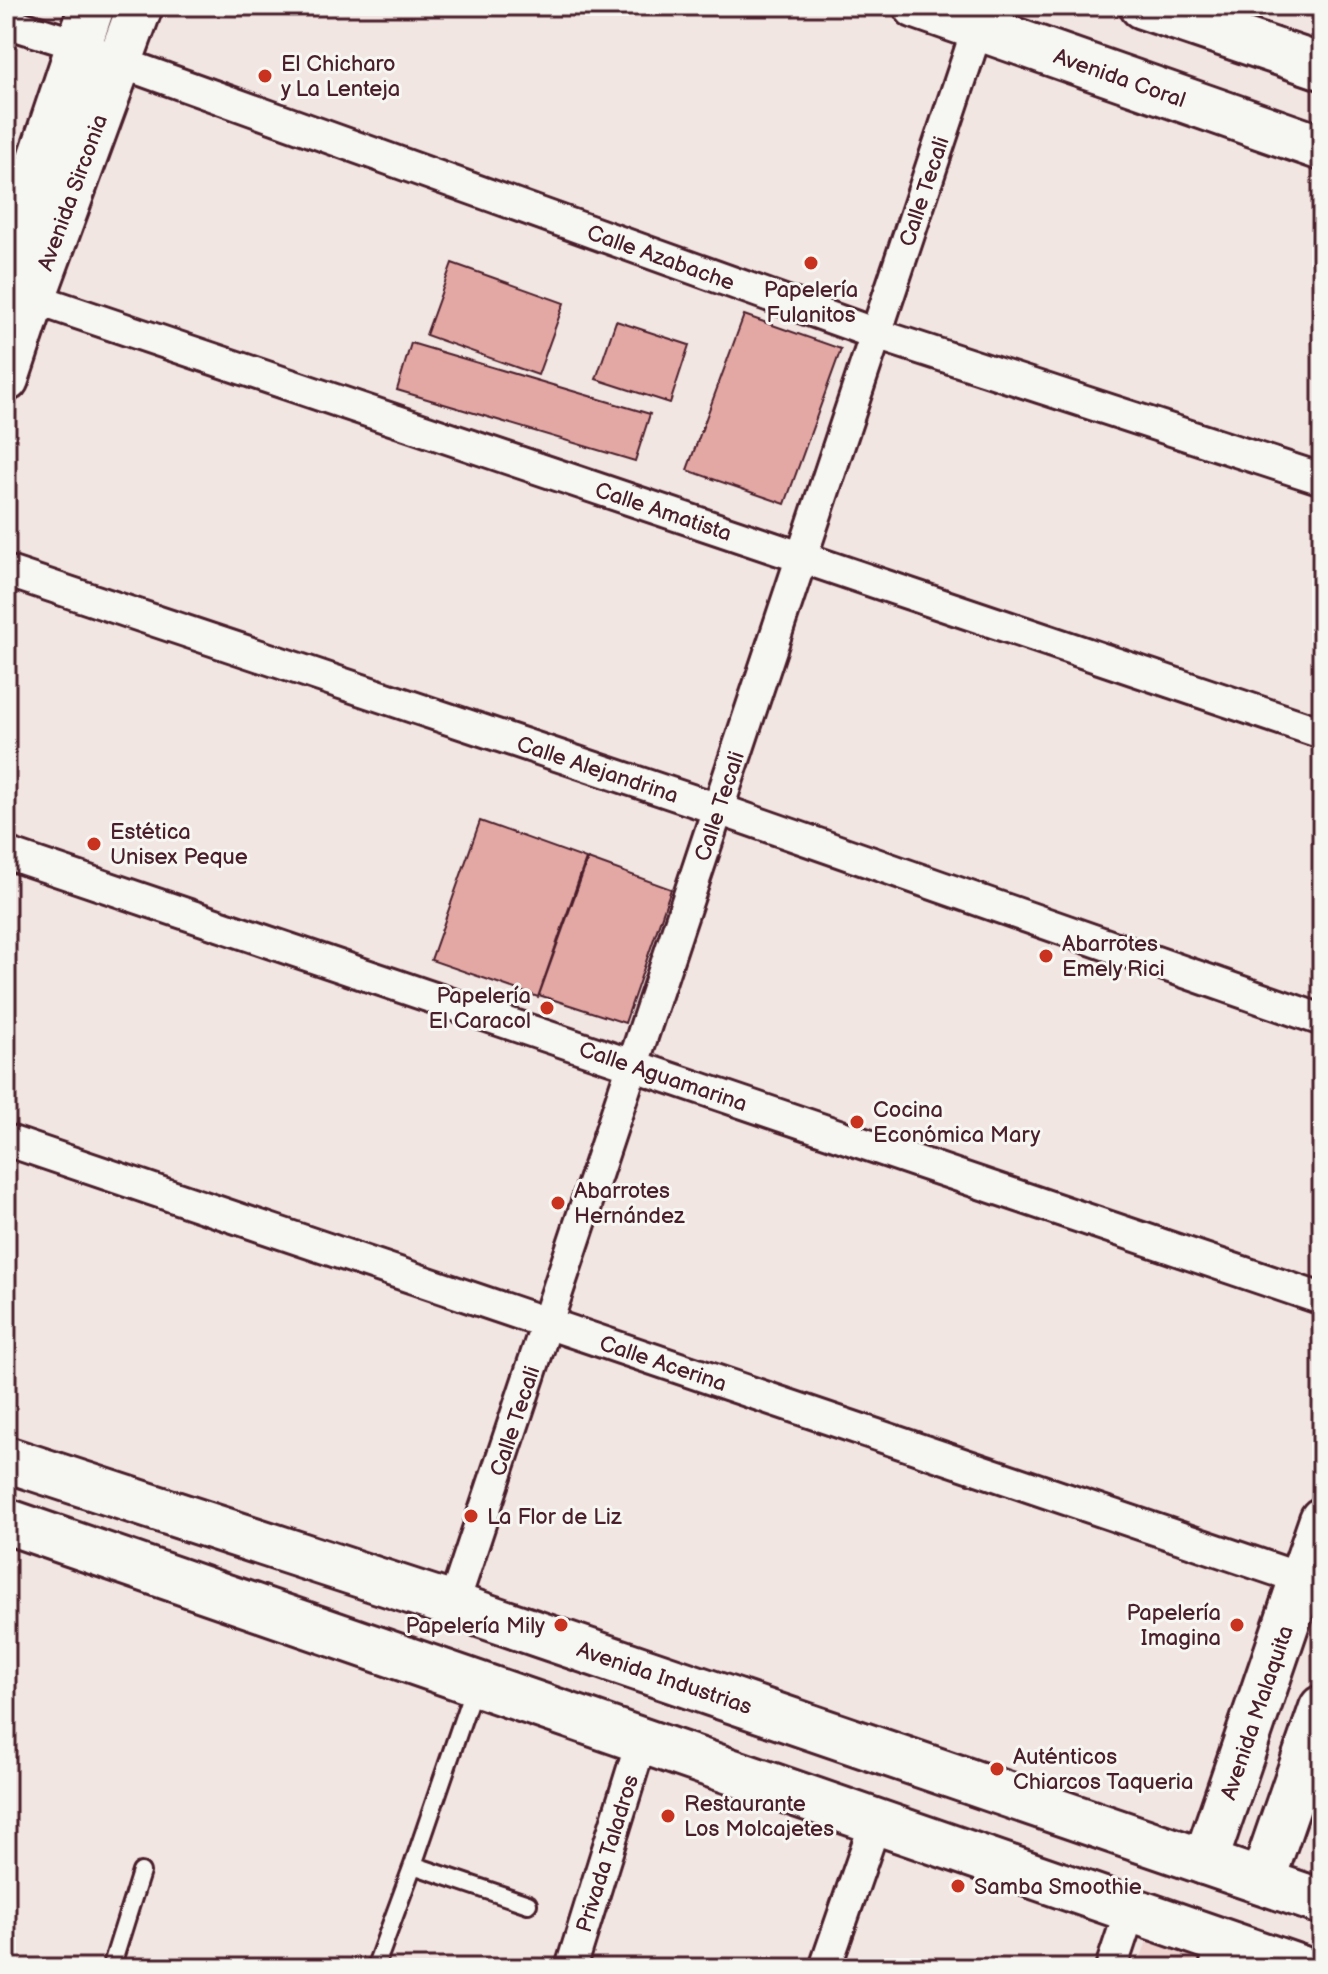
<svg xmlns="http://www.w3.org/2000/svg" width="1328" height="1974" viewBox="0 0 1328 1974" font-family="'Balsamiq Sans',sans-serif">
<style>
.built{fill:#eed3cf}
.building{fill:#e3a8a4;stroke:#4a1f2b;stroke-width:2}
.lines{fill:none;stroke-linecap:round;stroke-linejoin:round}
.lane-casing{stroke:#4a1f2b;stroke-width:22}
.street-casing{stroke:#4a1f2b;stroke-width:36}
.secondary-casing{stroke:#4a1f2b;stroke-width:50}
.lane{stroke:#f6f6f2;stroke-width:16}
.street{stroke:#f6f6f2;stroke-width:30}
.secondary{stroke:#f6f6f2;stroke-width:44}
.poi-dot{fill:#c8321e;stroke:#f6f6f2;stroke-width:3}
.labels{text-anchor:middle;stroke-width:6;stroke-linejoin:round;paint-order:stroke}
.poi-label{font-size:22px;fill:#4a1f2b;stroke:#f6f6f2;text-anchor:start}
.street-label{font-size:22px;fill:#4a1f2b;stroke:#f6f6f2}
</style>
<rect width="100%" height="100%" fill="#f2e6e2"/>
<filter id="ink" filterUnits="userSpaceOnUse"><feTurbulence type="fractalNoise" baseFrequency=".0125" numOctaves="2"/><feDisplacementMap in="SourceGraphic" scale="16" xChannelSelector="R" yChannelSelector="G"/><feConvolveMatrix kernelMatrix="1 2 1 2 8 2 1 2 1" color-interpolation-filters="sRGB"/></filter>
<g filter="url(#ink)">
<path class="built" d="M1148,1938L1236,1968H1137Z"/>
<path class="building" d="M452,263L564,303L538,375L426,335Z
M744,315L841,349L785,504L687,470Z
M616,321L689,345L670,403L596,379Z
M411,343L650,414L635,461L397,390Z
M480,821L586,859L538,997L431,960Z
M588,859L671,889L625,1023L539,995Z"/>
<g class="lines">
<defs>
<path id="lane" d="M475,1684L413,1865L528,1904
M111,1968L141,1872
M375,1968L413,1865
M1208,1968L1214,1941"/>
<g id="street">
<path id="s1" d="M6,22L79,45L119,62L876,334L1322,479"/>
<path id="s2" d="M6,289L1322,733"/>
<path id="s3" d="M6,571L718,809L1322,1020"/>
<path id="s4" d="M6,853L1322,1299"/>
<path id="s5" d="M6,1140L1320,1585"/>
<path id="s6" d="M453,1605L985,6"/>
<path id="s7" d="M571,1968L642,1739"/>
<path d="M825,1968L876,1821"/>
<path d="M1111,1968L1130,1911"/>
</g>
<g id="secondary">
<path id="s8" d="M916,6L1322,148"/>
<path d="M1142,6L1322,67"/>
<path d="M6,263L92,6"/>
<path id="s9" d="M6,379L33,298L140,6"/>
<path id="s10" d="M6,1459L453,1605L1322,1902"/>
<path d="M6,1521L1300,1968"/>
<path id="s11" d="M1205,1862L1322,1520"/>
<path d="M1262,1881L1322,1708"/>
</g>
</defs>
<use href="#lane" class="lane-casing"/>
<use href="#street" class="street-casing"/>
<use href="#secondary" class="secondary-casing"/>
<use href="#lane" class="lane"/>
<use href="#street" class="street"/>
<use href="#secondary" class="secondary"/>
</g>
</g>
<g class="poi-dot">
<circle cx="265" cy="76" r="8"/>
<circle cx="811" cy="263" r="8"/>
<circle cx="94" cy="844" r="8"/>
<circle cx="1046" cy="956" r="8"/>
<circle cx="547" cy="1008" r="8"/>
<circle cx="857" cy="1122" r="8"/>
<circle cx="558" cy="1203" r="8"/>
<circle cx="471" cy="1516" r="8"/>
<circle cx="561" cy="1625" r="8"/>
<circle cx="1237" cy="1625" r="8"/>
<circle cx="997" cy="1769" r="8"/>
<circle cx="668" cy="1816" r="8"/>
<circle cx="958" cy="1886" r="8"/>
</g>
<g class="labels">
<g class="poi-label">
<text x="281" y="71">El Chicharo<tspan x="281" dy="25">y La Lenteja</tspan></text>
<text x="811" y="297" text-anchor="middle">Papelería<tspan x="811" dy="25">Fulanitos</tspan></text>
<text x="110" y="839">Estética<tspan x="110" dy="25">Unisex Peque</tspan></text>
<text x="1062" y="951">Abarrotes<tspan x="1062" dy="25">Emely Rici</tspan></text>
<text x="531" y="1003" text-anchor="end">Papelería<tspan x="531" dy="25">El Caracol</tspan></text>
<text x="873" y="1117">Cocina<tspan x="873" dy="25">Económica Mary</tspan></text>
<text x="574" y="1198">Abarrotes<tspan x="574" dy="25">Hernández</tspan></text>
<text x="487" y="1524">La Flor de Liz</text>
<text x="1221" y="1620" text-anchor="end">Papelería<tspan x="1221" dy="25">Imagina</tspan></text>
<text x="545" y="1633" text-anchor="end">Papelería Mily</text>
<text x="1013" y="1764">Auténticos<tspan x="1013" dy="25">Chiarcos Taqueria</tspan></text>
<text x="684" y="1811">Restaurante<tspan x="684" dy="25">Los Molcajetes</tspan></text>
<text x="974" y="1894">Samba Smoothie</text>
</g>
<g class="street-label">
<text dy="8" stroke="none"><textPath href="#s8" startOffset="216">Avenida Coral</textPath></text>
<text dy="8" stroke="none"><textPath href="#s6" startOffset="1490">Calle Tecali</textPath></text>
<text dy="8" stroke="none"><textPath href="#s9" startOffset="198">Avenida Sirconia</textPath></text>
<text dy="8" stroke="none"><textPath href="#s1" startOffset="696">Calle Azabache</textPath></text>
<text dy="8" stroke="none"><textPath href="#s2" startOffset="694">Calle Amatista</textPath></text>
<text dy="8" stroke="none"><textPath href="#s3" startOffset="624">Calle Alejandrina</textPath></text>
<text dy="8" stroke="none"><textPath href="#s6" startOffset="842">Calle Tecali</textPath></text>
<text dy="8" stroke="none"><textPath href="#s4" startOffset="694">Calle Aguamarina</textPath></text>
<text dy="8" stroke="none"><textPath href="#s5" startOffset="694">Calle Acerina</textPath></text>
<text dy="8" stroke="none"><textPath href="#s6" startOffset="194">Calle Tecali</textPath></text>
<text dy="8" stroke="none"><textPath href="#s10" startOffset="694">Avenida Industrias</textPath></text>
<text dy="8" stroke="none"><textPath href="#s11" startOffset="158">Avenida Malaquita</textPath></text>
<text dy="8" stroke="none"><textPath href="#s7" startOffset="120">Privada Taladros</textPath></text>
</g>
</g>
<rect width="1328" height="1974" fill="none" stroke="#f6f6f2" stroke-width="32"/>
<rect x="16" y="16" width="1296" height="1942" fill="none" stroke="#4a1f2b" stroke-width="3" filter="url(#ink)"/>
</svg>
